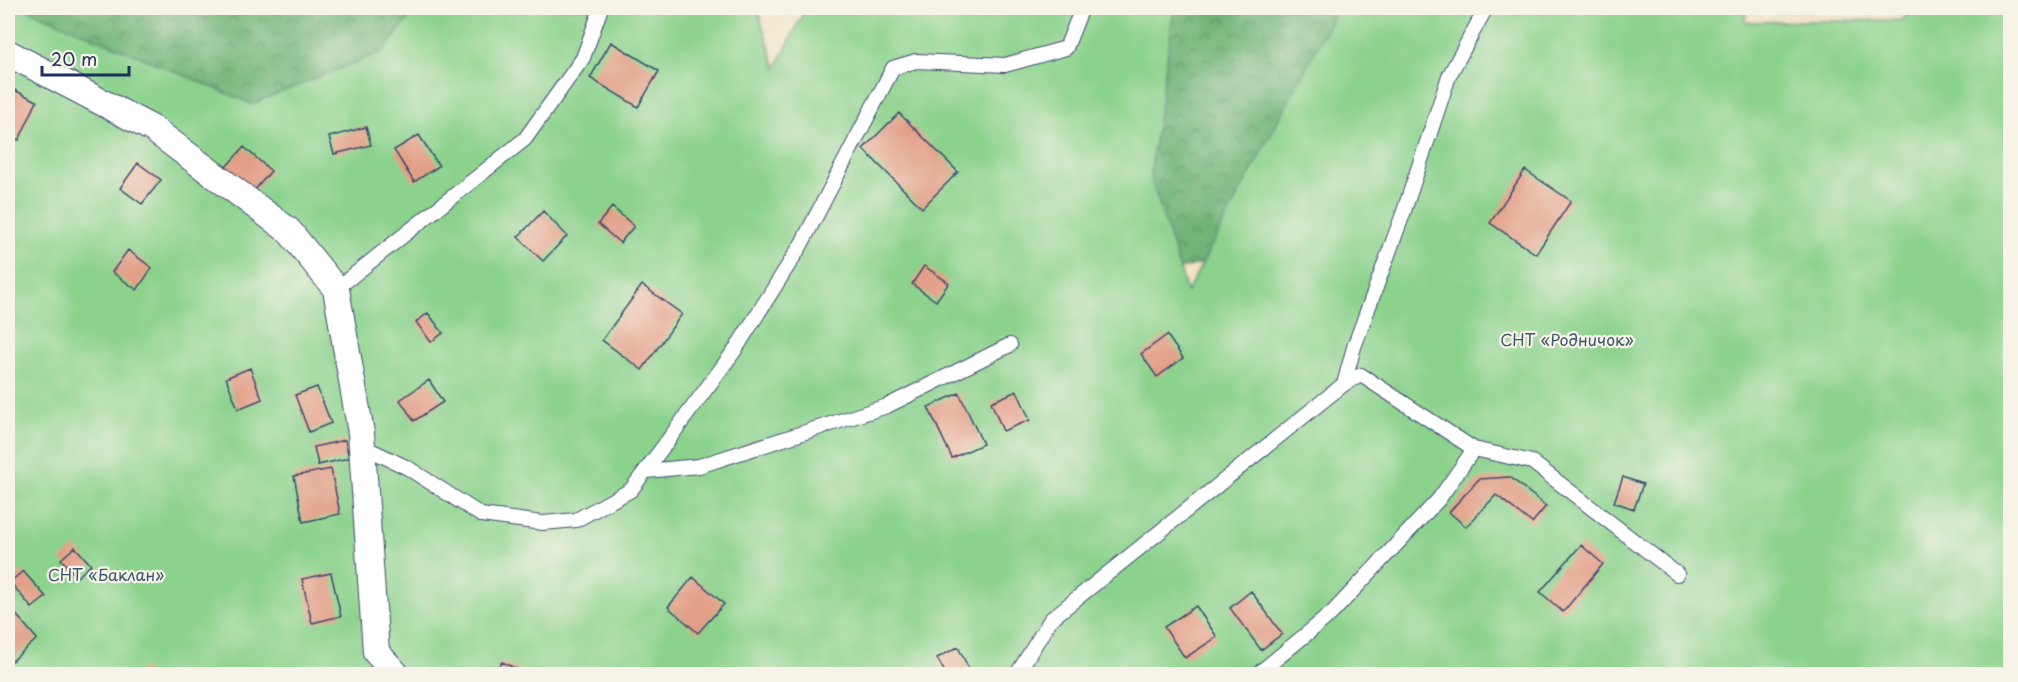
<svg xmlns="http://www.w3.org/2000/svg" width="2018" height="682" viewBox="0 0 2018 682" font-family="'Playpen Sans',sans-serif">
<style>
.forest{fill:url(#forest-crowns);stroke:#46726b;stroke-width:1.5}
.garden{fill:#8bd28d;stroke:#538076;stroke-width:1.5}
.building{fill:#e29f87}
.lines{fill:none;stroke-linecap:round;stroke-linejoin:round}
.lane-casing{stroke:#3b4a6d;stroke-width:16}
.street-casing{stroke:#3b4a6d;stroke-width:28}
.lane{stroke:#fff;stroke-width:14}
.street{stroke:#fff;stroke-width:26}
.labels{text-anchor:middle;stroke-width:4.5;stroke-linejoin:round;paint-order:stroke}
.park-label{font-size:16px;fill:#37586a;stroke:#f7f3e8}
</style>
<defs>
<pattern id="forest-crowns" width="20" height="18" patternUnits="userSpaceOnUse" patternTransform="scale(1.5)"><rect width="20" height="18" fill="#70b478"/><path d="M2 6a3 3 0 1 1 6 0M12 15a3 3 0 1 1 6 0" fill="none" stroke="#5b9366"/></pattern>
</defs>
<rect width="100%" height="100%" fill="#f7f3e8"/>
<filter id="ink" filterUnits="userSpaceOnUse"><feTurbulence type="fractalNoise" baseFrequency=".0167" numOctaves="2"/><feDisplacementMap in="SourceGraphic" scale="12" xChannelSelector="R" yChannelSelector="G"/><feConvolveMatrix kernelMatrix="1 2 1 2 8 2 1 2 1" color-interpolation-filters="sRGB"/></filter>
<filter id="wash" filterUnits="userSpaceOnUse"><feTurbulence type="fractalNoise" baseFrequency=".008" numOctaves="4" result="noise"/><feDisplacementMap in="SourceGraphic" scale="24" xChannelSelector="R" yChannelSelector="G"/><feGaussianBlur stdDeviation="1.35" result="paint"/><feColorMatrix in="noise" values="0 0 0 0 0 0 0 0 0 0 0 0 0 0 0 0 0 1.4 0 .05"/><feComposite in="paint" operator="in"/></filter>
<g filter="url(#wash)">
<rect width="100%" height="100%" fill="#f0e2c5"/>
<path class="forest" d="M17,8H450L387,101L225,144Z
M1159,8H1345L1246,252L1085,293Z"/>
<path class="garden" d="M8,8H24L252,104L384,51L416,8H757L776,68L806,8H1174L1150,175L1187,292L1338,8H1747L1745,22L1902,20L1916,8H2010V674H8Z"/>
<g id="blocks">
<path class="building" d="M611,42L659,71L638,107L590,78Z
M8,87L37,101L19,140L8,135Z
M899,113L958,172L922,208L863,149Z
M366,127L371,145L334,154L329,137Z
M419,135L439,166L414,182L394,150Z
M244,147L271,171L253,192L225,168Z
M138,163L161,180L142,204L120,188Z
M1525,170L1571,201L1536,254L1490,223Z
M612,207L634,226L620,243L598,224Z
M543,211L567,236L543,261L518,237Z
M128,250L152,268L137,290L112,272Z
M924,266L949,283L936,301L912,284Z
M642,285L682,314L642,370L602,340Z
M428,313L443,333L431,342L416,322Z
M1167,335L1183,358L1157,377L1141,354Z
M250,368L262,399L238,409L226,378Z
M429,380L443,402L414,421L400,400Z
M317,387L331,423L309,432L295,395Z
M1017,391L1030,420L1003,431L991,402Z
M959,393L983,444L952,458L928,407Z
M345,440L349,458L318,465L314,447Z
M331,469L340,514L303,522L294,476Z
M1510,477L1546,506L1532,523L1496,495L1466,527L1449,512L1479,479Z
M1623,477L1643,484L1634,509L1614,502Z
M1581,545L1603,564L1563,612L1540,592Z
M75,547L91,565L77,577L61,559Z
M23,571L46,597L32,608L10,582Z
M331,573L341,616L312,623L302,579Z
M693,577L724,604L698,633L668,607Z
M1251,591L1282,634L1261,650L1230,608Z
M8,605L37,639L12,661L8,656Z
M1196,606L1217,637L1185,658L1164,627Z
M958,647L971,673L946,674L937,658Z
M502,662L527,674H496Z
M143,668L149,674H135Z"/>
</g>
</g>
<g filter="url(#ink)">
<use href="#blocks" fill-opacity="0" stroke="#3b4a6d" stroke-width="1.5"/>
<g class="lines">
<defs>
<path id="lane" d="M336,289L525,139L583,58L601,8
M1344,384L1354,347L1403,214L1449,76L1486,8
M362,446L408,468L481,515L543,523L576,520L631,490L735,350L801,245L893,68L916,61L1005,65L1066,48L1082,8
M646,471L699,466L887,406L1010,345
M1017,674L1051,619L1344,384L1361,375L1474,449L1532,462L1677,574
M1258,674L1332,613L1439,499L1474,449"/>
<path id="street" d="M8,53L153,129L289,231L336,289L361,433L376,652L396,674"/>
</defs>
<use href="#lane" class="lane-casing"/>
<use href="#street" class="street-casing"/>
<use href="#lane" class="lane"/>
<use href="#street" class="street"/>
</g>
</g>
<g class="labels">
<g class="park-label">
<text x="1567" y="346">СНТ «Родничок»</text>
<text x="106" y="581">СНТ «Баклан»</text>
</g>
</g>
<rect width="2018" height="682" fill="none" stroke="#f7f3e8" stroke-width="30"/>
<path d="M42 66v9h87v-9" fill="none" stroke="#1b2f5e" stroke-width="3"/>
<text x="51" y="66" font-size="18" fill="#1b2f5e" stroke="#f7f3e8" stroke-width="4.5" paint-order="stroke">20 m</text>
</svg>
